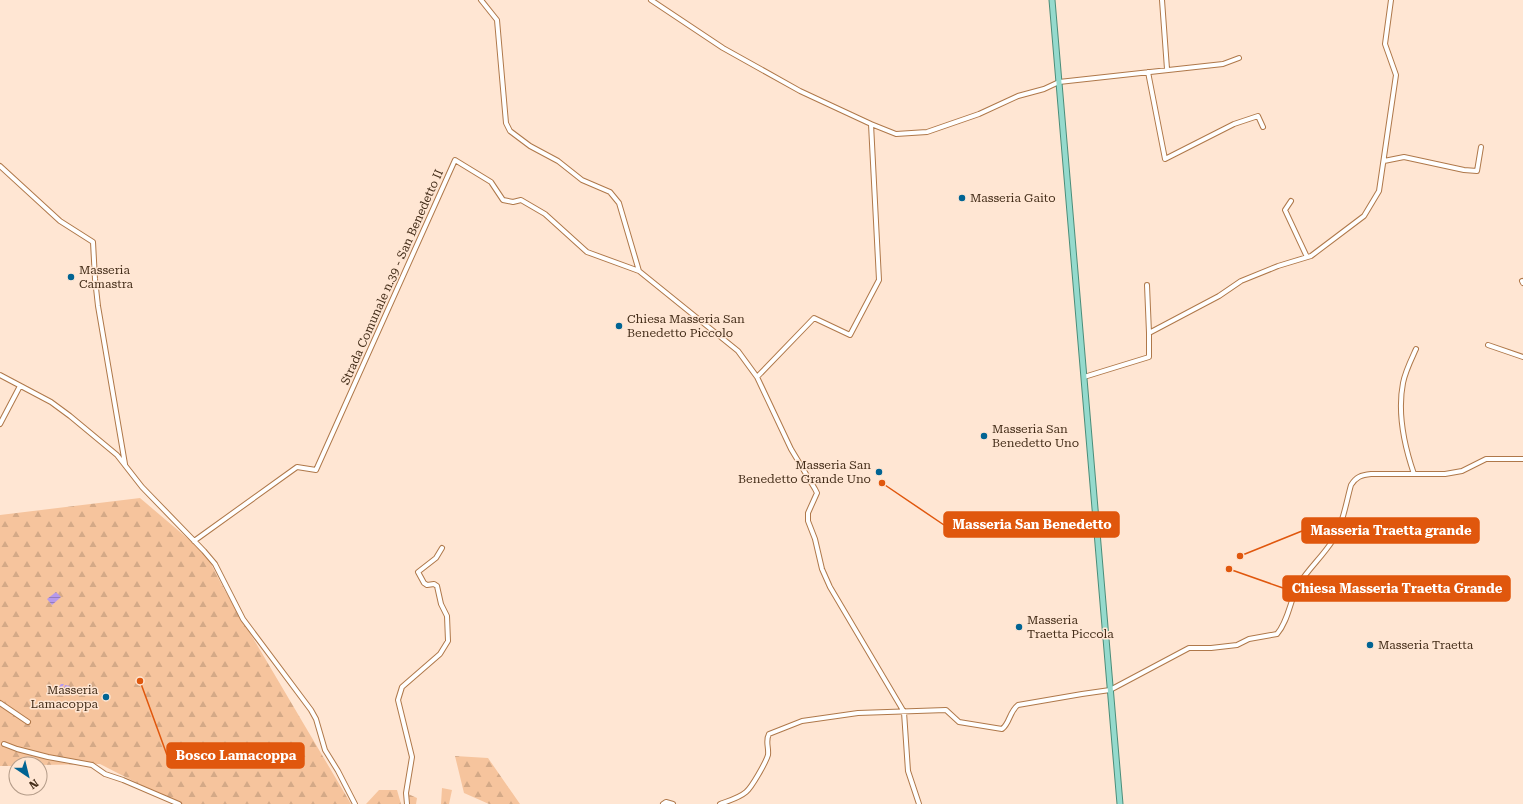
<svg xmlns="http://www.w3.org/2000/svg" width="1523" height="804" viewBox="0 0 1523 804" font-family="'Roboto Serif',serif">
<style>
.forest{fill:url(#forest-firs)}
.water{fill:url(#water-rules)}
.lines{fill:none;stroke-linecap:round;stroke-linejoin:round}
.minor-casing{stroke:#af784a;stroke-width:6}
.major-casing{stroke:#4b8d79;stroke-width:7}
.minor{stroke:#fff;stroke-width:4}
.major{stroke:#95dacd;stroke-width:5}
.poi-dot{fill:#016493;stroke:#ffe6d3;stroke-width:1.5}
.labels{text-anchor:middle;stroke-width:3;stroke-linejoin:round;paint-order:stroke}
.poi-label{font-size:12px;fill:#442d19;stroke:#ffe6d3;text-anchor:start}
.street-label{font-size:12px;fill:#442d19;stroke:#ffe6d3}
.leader{fill:none;stroke:#e0570d;stroke-width:1.5}
.callout-dot{fill:#e0570d;stroke:#ffe6d3;stroke-width:1.5}
.callout{fill:#e0570d;stroke:#e0570d;stroke-width:1.5}
.callout-label{font-size:13px;text-anchor:middle;font-weight:bold;fill:#fff}
</style>
<defs>
<pattern id="forest-firs" width="22" height="20" patternUnits="userSpaceOnUse"><rect width="22" height="20" fill="#f6c49d"/><path d="M5 1l3.5 6h-7zM16 11l3.5 6h-7z" fill="#d4a987"/></pattern>
<pattern id="water-rules" width="6" height="5" patternUnits="userSpaceOnUse"><rect width="6" height="5" fill="#b699ec"/><path d="M0 2.5h6" fill="none" stroke="#967dbe"/></pattern>
</defs>
<rect width="100%" height="100%" fill="#ffe6d3"/>
<path class="forest" d="M140,498L206,554L224,589L351,804H178L100,764L40,765V764H16V766H0V515Z
M455,756L488,758L520,804H489L464,793Z
M442,788L452,790L449,804H441Z
M379,790H397L401,804H366Z
M406,793L417,798L416,804H406Z"/>
<path class="water" d="M56,592L61,597L52,605L47,599Z
M61,684H64L62,687L64,688L65,685L70,686L67,693L65,694L58,688Z"/>
<g class="lines">
<defs>
<path id="minor" d="M481,0L497,20L506,123L510,131L530,146L558,161L582,180L610,192L619,203L639,271L738,351L757,377L791,449L815,489L817,493L808,513V521L815,539L822,569L830,587L904,712L908,771L919,804
M651,0L723,48L800,91L871,124
M1162,0L1167,69
M1148,72L1165,159L1234,124L1258,116L1263,127
M1384,161L1404,157L1464,170L1477,171L1481,147
M0,166L60,221L93,242L95,279L98,306L125,464
M1291,201L1285,210L1307,257
M1522,281L1523,283
M1147,285L1149,333
M1488,345L1523,357
M0,375L51,402L70,416L117,455L142,487L204,551L215,564L243,619L311,710L316,719L325,750L338,771L355,804
M757,377L814,318L850,335L879,280L871,124L896,134L927,132L979,114L1018,96L1044,89L1059,82L1223,64L1239,58
M1084,377L1149,357V333L1219,296L1241,281L1278,266L1311,256L1364,216L1379,191L1396,75L1385,44L1391,0
M0,424L20,386
M1414,474C1404,445 1397,414 1403,383C1405,372 1411,360 1416,349
M194,541L297,467L316,470L455,160L491,182L503,200L513,202L521,200L545,214L587,252L639,271
M0,703L28,722
M4,744L17,749L48,757L92,765L105,774L123,780L179,804
M407,804L406,793L412,757L398,700L402,687L440,654L448,641L447,616L441,604L437,586L434,584L427,585L424,583L418,572L436,558L442,548
M663,804L666,802L673,804
M720,804C728,801 739,798 746,792C752,787 766,762 768,755C769,747 765,741 769,734L802,721L858,713L946,710L959,722L1002,729C1010,723 1009,712 1018,705L1082,694L1110,690L1189,648H1211L1237,645L1249,639L1277,634C1289,620 1290,599 1299,584C1309,568 1323,556 1333,540C1343,524 1346,503 1351,485C1356,477 1361,475 1371,474H1445L1462,471L1486,459H1523"/>
<path id="major" d="M1052,0L1120,804"/>
</defs>
<use href="#minor" class="minor-casing"/>
<use href="#major" class="major-casing"/>
<use href="#minor" class="minor"/>
<use href="#major" class="major"/>
</g>
<g class="poi-dot">
<circle cx="962" cy="198" r="4"/>
<circle cx="71" cy="277" r="4"/>
<circle cx="619" cy="326" r="4"/>
<circle cx="984" cy="436" r="4"/>
<circle cx="879" cy="472" r="4"/>
<circle cx="1019" cy="627" r="4"/>
<circle cx="1370" cy="645" r="4"/>
<circle cx="106" cy="697" r="4"/>
</g>
<g class="labels">
<g class="poi-label">
<text x="970" y="202">Masseria Gaito</text>
<text x="79" y="274">Masseria<tspan x="79" dy="14">Camastra</tspan></text>
<text x="627" y="323">Chiesa Masseria San<tspan x="627" dy="14">Benedetto Piccolo</tspan></text>
<text x="992" y="433">Masseria San<tspan x="992" dy="14">Benedetto Uno</tspan></text>
<text x="871" y="469" text-anchor="end">Masseria San<tspan x="871" dy="14">Benedetto Grande Uno</tspan></text>
<text x="1027" y="624">Masseria<tspan x="1027" dy="14">Traetta Piccola</tspan></text>
<text x="1378" y="649">Masseria Traetta</text>
<text x="98" y="694" text-anchor="end">Masseria<tspan x="98" dy="14">Lamacoppa</tspan></text>
</g>
<g class="street-label">
<text transform="translate(392 277) rotate(-66)" y="4">Strada Comunale n.39 - San Benedetto II</text>
</g>
</g>
<path class="leader" d="M882 483L944 525M1240 556L1302 531M1229 569L1283 588M140 681L167 755"/>
<g class="callout-dot">
<circle cx="882" cy="483" r="4"/>
<circle cx="1240" cy="556" r="4"/>
<circle cx="1229" cy="569" r="4"/>
<circle cx="140" cy="681" r="4"/>
</g>
<g class="callout">
<rect x="944" y="512" width="175" height="25" rx="4"/>
<rect x="1302" y="518" width="177" height="25" rx="4"/>
<rect x="1283" y="576" width="227" height="25" rx="4"/>
<rect x="167" y="743" width="137" height="25" rx="4"/>
</g>
<g class="callout-label">
<text x="1032" y="529">Masseria San Benedetto</text>
<text x="1391" y="535">Masseria Traetta grande</text>
<text x="1397" y="593">Chiesa Masseria Traetta Grande</text>
<text x="236" y="760">Bosco Lamacoppa</text>
</g>
<g transform="translate(28 776) rotate(145)"><circle r="19" fill="#ffe6d3" stroke="#b49c89"/>
<path d="M0-3L7 15L0 10L-7 15Z" fill="#016493"/>
<text y="-6" font-size="11" font-weight="bold" text-anchor="middle" fill="#442d19">N</text>
</g>
</svg>
